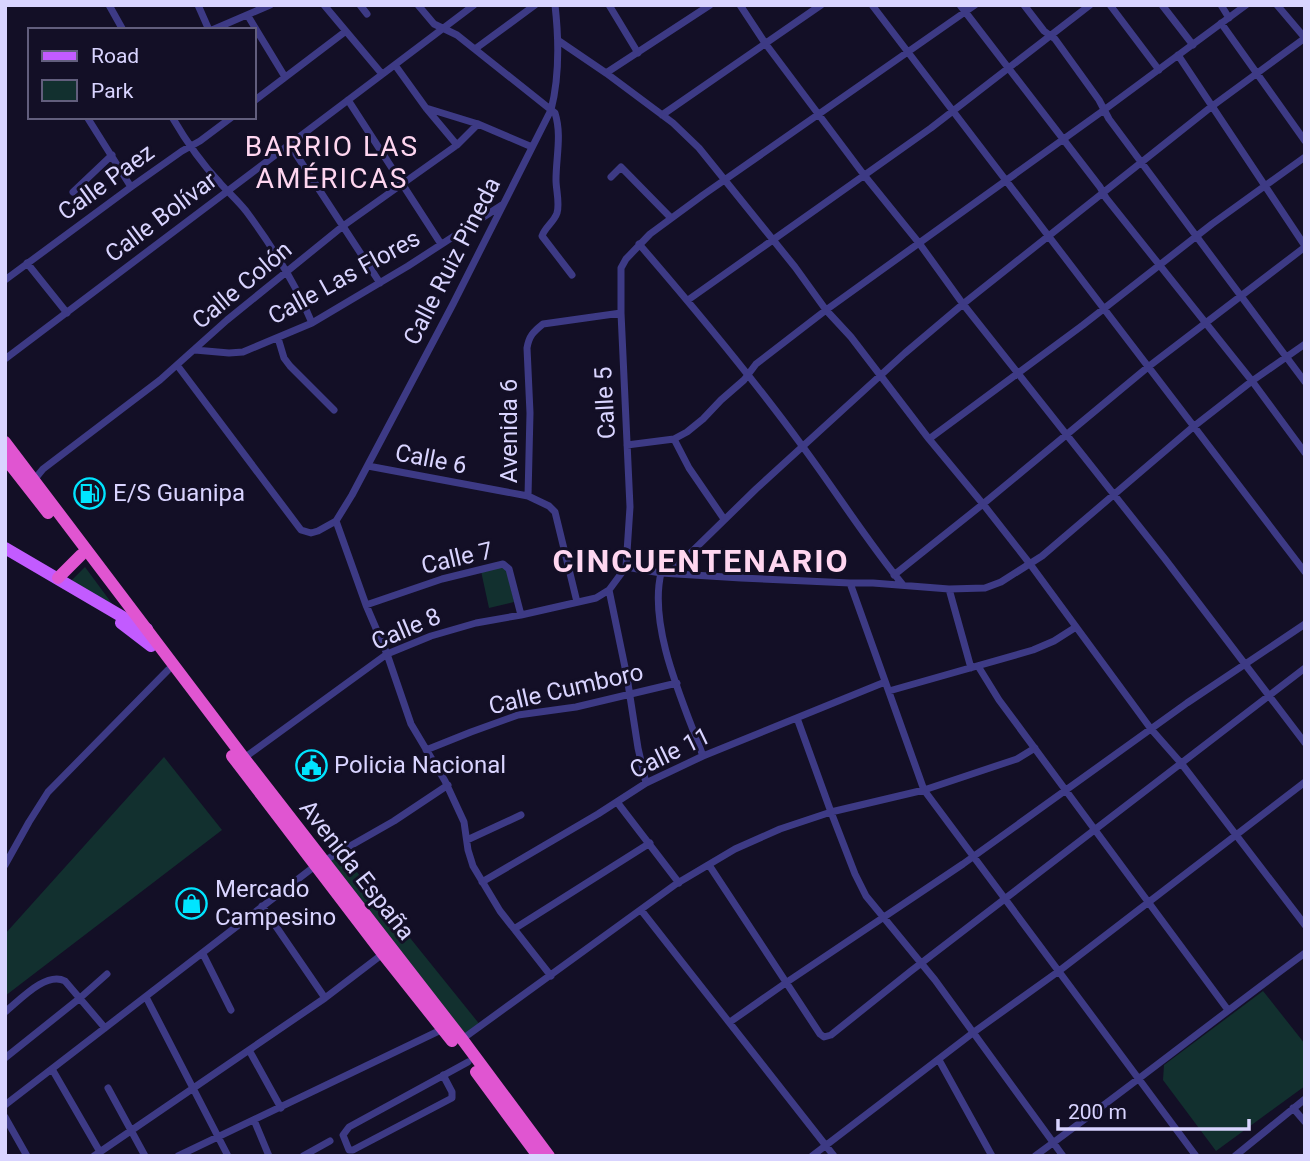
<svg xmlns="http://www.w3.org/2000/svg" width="1310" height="1161" viewBox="0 0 1310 1161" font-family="Roboto,sans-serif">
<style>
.green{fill:#12302f}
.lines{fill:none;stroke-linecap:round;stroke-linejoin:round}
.minor{stroke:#3d3a85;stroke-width:7}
.primary{stroke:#c25bff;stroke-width:12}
.trunk{stroke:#e055d1;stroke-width:12}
.labels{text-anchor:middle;stroke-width:6;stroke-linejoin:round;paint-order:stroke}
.street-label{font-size:24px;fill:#d9d4ff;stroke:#130f26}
.poi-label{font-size:24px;fill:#d9d4ff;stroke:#130f26;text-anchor:start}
.quarter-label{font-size:28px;letter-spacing:2px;fill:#ffd6f0;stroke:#130f26}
.district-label{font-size:32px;font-weight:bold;letter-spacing:2px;fill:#ffd6f0;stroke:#130f26}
</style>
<rect width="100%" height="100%" fill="#130f26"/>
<path class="green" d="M506,566L514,602L489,608L481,571Z
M85,567L116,609L69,583Z
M164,757L222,830L5,996V934Z
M340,851L481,1026L462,1039L324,861Z
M1263,991L1305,1044V1086L1216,1151L1163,1080L1164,1065Z"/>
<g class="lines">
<path class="minor" d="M109,5L123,30
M198,5L209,30
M324,5L382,74
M360,5L367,14
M418,5L434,24L457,35L555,113C562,135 556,157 556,180C556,190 560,203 557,213C554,222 545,227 542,236L572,275
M609,5L638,53
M740,5L765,43L864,175L919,243L963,304L1165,559L1305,743
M872,5L1305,572
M960,5L1100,187L1106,198L1252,381L1305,453
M1024,5L1044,31L1055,39L1099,100L1109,119L1305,382
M1110,5L1159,70
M1162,5L1193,45
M1221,5L1229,18
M1277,5L1305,38
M248,16L285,77
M1221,23L1305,141
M212,30L270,5
M559,41L606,73L673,123L699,148L795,267L826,310L851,337L929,439L983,504L1030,564L1151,729L1181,763L1305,925
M475,49L535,5
M1178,55L1305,246
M395,65L426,108L457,145
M606,73L710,5
M348,100L441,244
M254,101L346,31
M426,108L478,124L532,147
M662,115L821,5
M87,117L131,187
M172,117C186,141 201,163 220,183C228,192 238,201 246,211C272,246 295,282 312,323
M290,145L380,283
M611,177L621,167L671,218
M73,192L112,155
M639,244C696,310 752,377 803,447C837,493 867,541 903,585
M27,263L67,313
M5,280L131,187L182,151L200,141L232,117
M688,300L931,128L1090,5
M278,338L284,358L290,366L334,410
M195,350L229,353L243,352L312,323L408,266L502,205
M5,359L474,5
M177,365L301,530L311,533L318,531L336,521L352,495L453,304L551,110C560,75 559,40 555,5
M674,439L689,468L724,519
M929,439L1083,325L1212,224L1305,157
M627,445L674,439L687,432L703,419L721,400L744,380L756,364L826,310L1104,110L1246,5
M368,466L528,496
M34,480L43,469L160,380L227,320L343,226L457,145L478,124
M336,521L366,605L387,654L411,724L445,781L464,822L468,850L473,866L500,911L551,976
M626,567L661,573L741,578L850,583H873L949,589L985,588L1001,582L1042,556L1193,427L1252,381L1305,344
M626,567L630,507L621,313V268L626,259L650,234L703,195L975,5
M626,567L609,590L627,677L638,748L646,783
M661,573C648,628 684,704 703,756
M670,573L756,489L905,353L963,304L1211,107L1305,38
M894,575L983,504L1148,367L1305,247
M850,583L924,790L1196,1156
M949,589L971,668
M577,602L555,512L549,506L528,496L530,413L527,348C529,336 533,332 543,324L621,313
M366,605L442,579L503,564L509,569L521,615
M978,666L999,700L1228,1010
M889,691L1033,650L1054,641L1076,627
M797,718L831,812L855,874L866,896L935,980L1063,1156
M426,750L471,732L518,715L576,707L677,683
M244,758L387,654L431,636L476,623L521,615L596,598L609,590
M617,802L679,883
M467,840L521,815
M5,865L29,822L48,792L168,670
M709,865L820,1034L824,1037L831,1035L911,971L1305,668
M482,882L598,814L646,783L703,756L885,682
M262,906L325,998
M641,910L834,1156
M514,929L650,843
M203,954L231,1010
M146,997L228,1156
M5,1012C20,1000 46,971 65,981L105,1028
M730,1022L787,982L963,864L1187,703L1305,624
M461,1040L676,884L735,849L780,829L831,812L924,790L1017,759L1035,748
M249,1050L281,1108
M5,1058L80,998L107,974
M939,1060L992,1156
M52,1069L100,1152
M443,1075L452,1092V1098L353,1150H349L343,1135L349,1127L468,1062
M108,1088L145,1156
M5,1105L315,866L394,821L448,785
M1293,1108L1305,1122
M5,1117L27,1156
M254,1120L269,1156
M94,1156L325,998L384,953
M178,1156L443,1029
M303,1156L330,1141
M812,1156L974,1032L1059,971L1305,782
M1035,1156C1126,1090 1214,1020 1305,953
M1235,1156L1305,1099"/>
<path class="primary" d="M5,548L133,623L147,629
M121,623L151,646"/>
<path class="trunk" d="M5,442L244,758L462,1039L549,1156
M5,458L48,513
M58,578L81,555
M232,756L383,954L452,1041
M476,1072L538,1156"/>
</g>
<defs>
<symbol id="fuel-ring" viewBox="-11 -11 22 22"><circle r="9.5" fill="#130f26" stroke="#00e5ff" stroke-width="1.5"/><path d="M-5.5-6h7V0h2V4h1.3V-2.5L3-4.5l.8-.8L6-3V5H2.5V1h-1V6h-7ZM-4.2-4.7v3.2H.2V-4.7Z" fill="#00e5ff"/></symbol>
<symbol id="civic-ring" viewBox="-11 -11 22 22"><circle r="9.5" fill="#130f26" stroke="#00e5ff" stroke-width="1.5"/><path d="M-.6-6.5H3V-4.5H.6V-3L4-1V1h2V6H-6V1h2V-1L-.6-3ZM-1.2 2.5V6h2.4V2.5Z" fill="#00e5ff"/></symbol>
<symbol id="shop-ring" viewBox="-11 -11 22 22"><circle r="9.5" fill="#130f26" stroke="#00e5ff" stroke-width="1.5"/><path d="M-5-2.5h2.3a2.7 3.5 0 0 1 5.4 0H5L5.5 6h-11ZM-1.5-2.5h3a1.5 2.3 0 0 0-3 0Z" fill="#00e5ff"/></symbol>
</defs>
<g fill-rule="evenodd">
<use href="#fuel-ring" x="72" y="476" width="35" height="35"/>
<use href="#civic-ring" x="294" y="748" width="35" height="35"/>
<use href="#shop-ring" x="174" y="886" width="35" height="35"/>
</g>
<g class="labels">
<g class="street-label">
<text transform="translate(106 182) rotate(-36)" y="8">Calle Paez</text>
<text transform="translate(161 217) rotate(-37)" y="8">Calle Bolívar</text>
<text transform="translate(452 261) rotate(-63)" y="8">Calle Ruiz Pineda</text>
<text transform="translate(344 277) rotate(-29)" y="8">Calle Las Flores</text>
<text transform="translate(242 285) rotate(-40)" y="8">Calle Colón</text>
<text transform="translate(605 403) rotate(-93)" y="8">Calle 5</text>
<text transform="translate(509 431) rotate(-90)" y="8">Avenida 6</text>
<text transform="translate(431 459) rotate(11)" y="8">Calle 6</text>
<text transform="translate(457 558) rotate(-13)" y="8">Calle 7</text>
<text transform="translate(406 629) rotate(-23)" y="8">Calle 8</text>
<text transform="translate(566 689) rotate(-13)" y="8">Calle Cumboro</text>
<text transform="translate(670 753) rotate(-26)" y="8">Calle 11</text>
<text transform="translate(357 870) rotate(52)" y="8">Avenida España</text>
</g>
<g class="poi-label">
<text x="113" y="501">E/S Guanipa</text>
<text x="334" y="773">Policia Nacional</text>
<text x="215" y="897">Mercado<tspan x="215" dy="28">Campesino</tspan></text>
</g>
<g class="quarter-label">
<text x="332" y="156">BARRIO LAS<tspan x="332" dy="32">AMÉRICAS</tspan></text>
</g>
<g class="district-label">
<text x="701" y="572">CINCUENTENARIO</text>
</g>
</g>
<rect width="1310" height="1161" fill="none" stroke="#d9d4ff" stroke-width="14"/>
<rect x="28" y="28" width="228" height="91" fill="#130f26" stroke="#625e7d" stroke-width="2"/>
<rect x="42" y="51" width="35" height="10" fill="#c25bff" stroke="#625e7d" stroke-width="2"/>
<text x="91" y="63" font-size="21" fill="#d9d4ff">Road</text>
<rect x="42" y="80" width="35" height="21" fill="#12302f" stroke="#625e7d" stroke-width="2"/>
<text x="91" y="98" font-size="21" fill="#d9d4ff">Park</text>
<path d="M1058 1119v10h191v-10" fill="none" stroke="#d9d4ff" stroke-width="3.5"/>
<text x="1068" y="1119" font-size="21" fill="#d9d4ff" stroke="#130f26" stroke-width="5" paint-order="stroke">200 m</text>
</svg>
